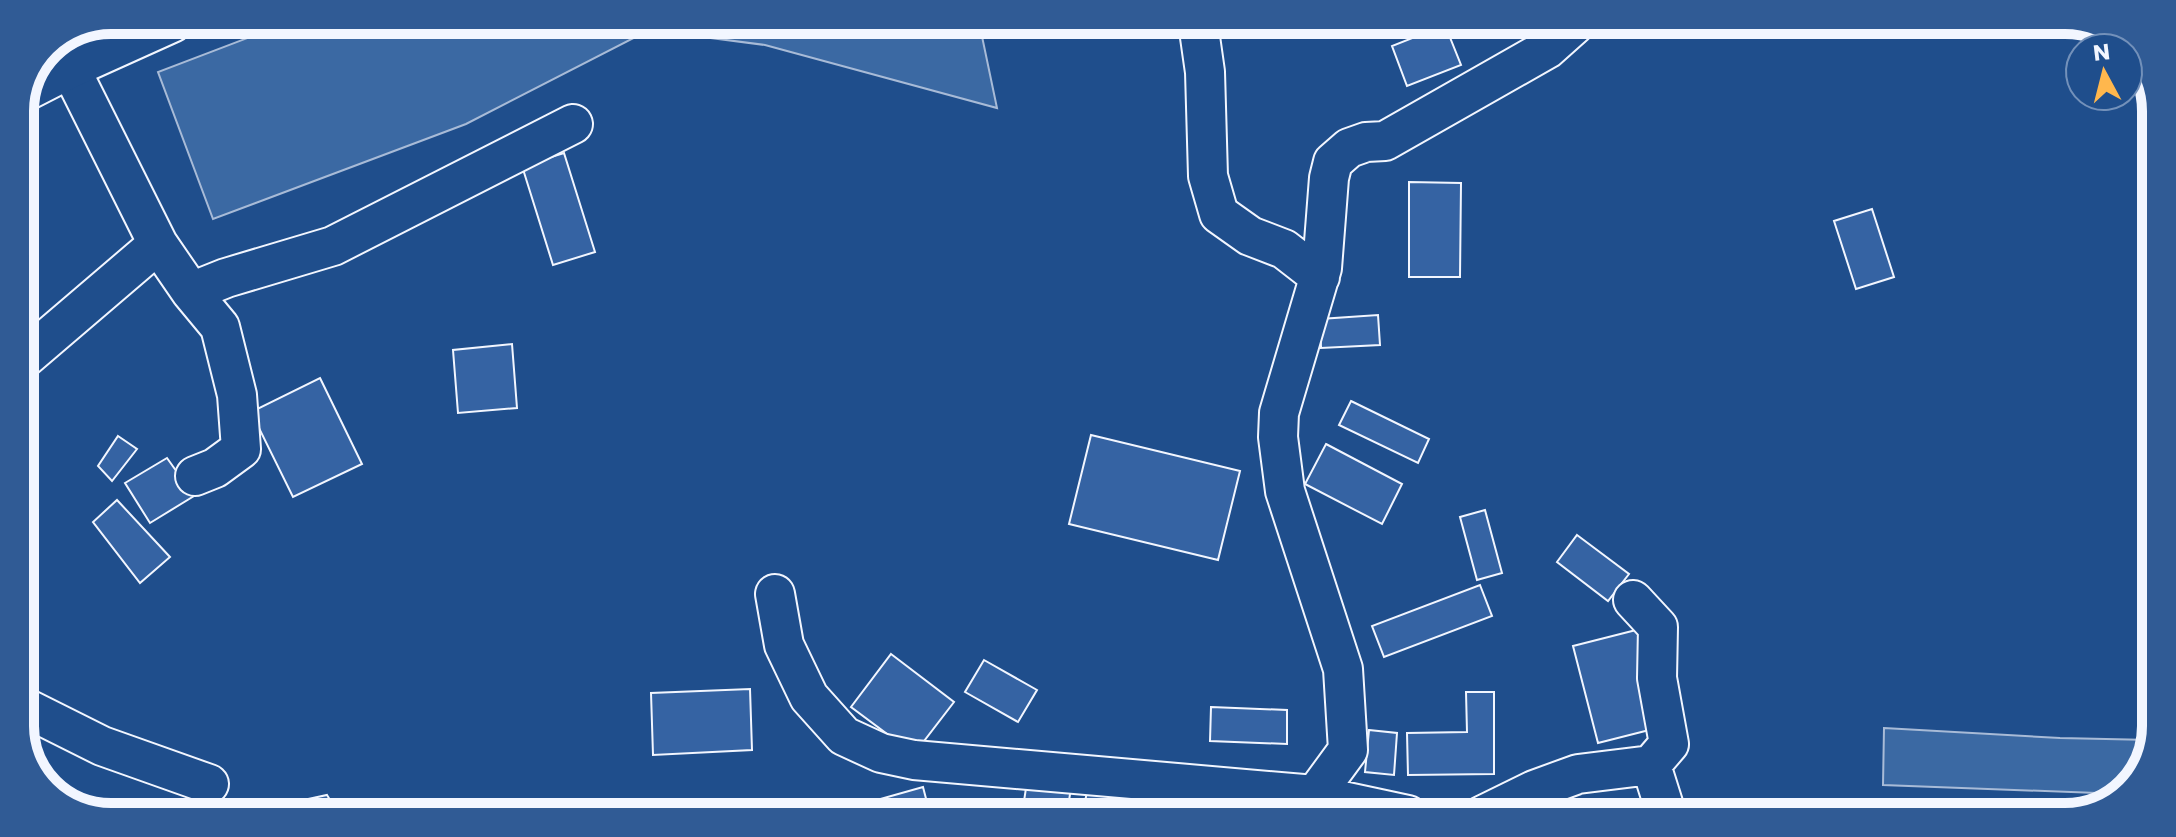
<svg xmlns="http://www.w3.org/2000/svg" width="2176" height="837" viewBox="0 0 2176 837" font-family="Poppins,sans-serif">
<style>
.water{fill:#3b69a3;stroke:#a8bbd7;stroke-width:2}
.building{fill:#3563a3;stroke:#f2f6ff;stroke-width:2}
.lines{fill:none;stroke-linecap:round;stroke-linejoin:round}
.minor-casing{stroke:#f2f6ff;stroke-width:42}
.major-casing{stroke:#f2f6ff;stroke-width:48}
.minor{stroke:#1f4e8c;stroke-width:38}
.major{stroke:#1f4e8c;stroke-width:44}
.rim{fill:none;stroke:#f2f6ff;stroke-width:10}
</style>
<rect width="100%" height="100%" fill="#1f4e8c"/>
<path class="water" d="M295,20L979,22L997,108L765,45L649,30L466,124L213,219L158,72Z
M1884,728L2060,738L2151,740V756L2123,794L1883,785Z"/>
<path class="building" d="M1445,25L1461,65L1407,86L1392,46Z
M564,153L595,252L553,265L522,166Z
M1409,182L1461,183L1460,277H1409Z
M1872,209L1894,277L1856,289L1834,221Z
M1378,315L1380,345L1321,348L1320,319Z
M512,344L517,408L458,413L453,350Z
M320,378L362,464L293,497L251,412Z
M1351,401L1429,439L1418,463L1339,425Z
M1091,435L1240,471L1218,560L1069,524Z
M118,436L137,449L112,481L98,466Z
M1326,444L1402,484L1382,524L1305,484Z
M167,458L194,496L150,523L125,483Z
M117,500L170,557L140,583L93,522Z
M1485,510L1502,573L1477,580L1460,517Z
M1577,535L1629,574L1608,601L1557,562Z
M1480,585L1492,616L1384,657L1372,626Z
M1644,628L1669,725L1598,743L1573,646Z
M891,654L954,702L914,754L851,707Z
M984,660L1037,690L1018,722L965,692Z
M750,689L752,750L653,755L651,693Z
M1466,692H1494V774L1408,775L1407,733L1467,732Z
M1211,707L1287,710V744L1210,741Z
M1369,730L1397,733L1394,775L1365,772Z
M1091,774L1125,781L1117,815H1082Z
M1028,775L1072,781L1067,814H1022Z
M923,787L930,814H839L838,811Z
M327,795L338,813H287L285,804Z"/>
<g class="lines">
<defs>
<path id="minor" d="M1198,23L1205,72L1208,176L1219,214L1250,236L1284,249L1320,277
M69,66L158,244L191,292L226,278L333,246L573,124
M191,292L220,327L237,395L241,449L215,468L195,476
M20,362L158,244
M775,594L784,645L809,697L844,736L881,753L914,760L1315,795L1408,815
M20,705L102,746L209,784
M1651,765L1667,816
M1348,815V808L1315,795L1348,750L1343,669L1285,491L1278,437L1279,413L1322,268L1329,178L1333,162L1349,148L1366,142L1385,141L1547,49L1575,24
M1481,816L1534,790L1578,774L1651,765L1669,744L1657,678L1658,627L1633,600"/>
<path id="major" d="M28,87L69,66L171,20"/>
</defs>
<use href="#minor" class="minor-casing"/>
<use href="#major" class="major-casing"/>
<use href="#minor" class="minor"/>
<use href="#major" class="major"/>
</g>
<path d="M0 0H2176V837H0ZM111 34H2065A77 77 0 0 1 2142 111V726A77 77 0 0 1 2065 803H111A77 77 0 0 1 34 726V111A77 77 0 0 1 111 34Z" fill="#305b95" fill-rule="evenodd"/>
<path class="rim" d="M111 34H2065A77 77 0 0 1 2142 111V726A77 77 0 0 1 2065 803H111A77 77 0 0 1 34 726V111A77 77 0 0 1 111 34Z"/>
<g transform="translate(2104 72) rotate(353)"><circle r="38" fill="#1f4e8c" stroke="#7391ba" stroke-width="2"/>
<path d="M0-6L14 30L0 20L-14 30Z" fill="#ffb74d"/>
<text y="-12" font-size="22" font-weight="bold" text-anchor="middle" fill="#f2f6ff">N</text>
</g>
</svg>
